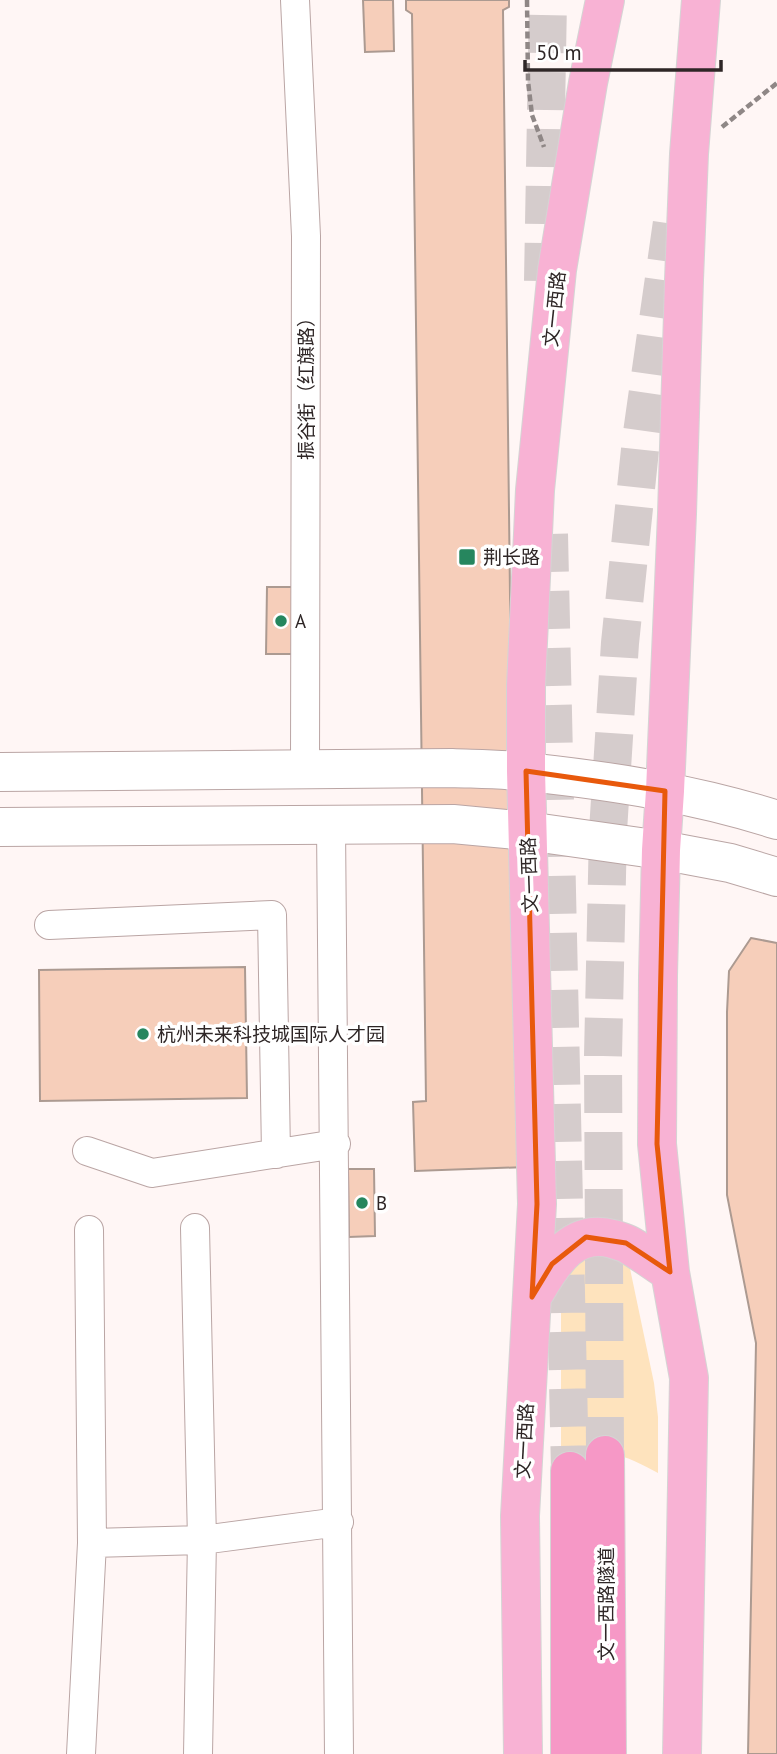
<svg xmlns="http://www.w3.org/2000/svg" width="777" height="1754" viewBox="0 0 777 1754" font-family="'PT Sans','Noto Sans SC',sans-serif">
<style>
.green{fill:#fee3bd}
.building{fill:#f6ceba;stroke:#ac9a91;stroke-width:2}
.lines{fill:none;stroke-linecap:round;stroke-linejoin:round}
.trunk-tunnel{stroke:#d5cccc;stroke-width:38;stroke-dasharray:38 19;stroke-linecap:butt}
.minor-casing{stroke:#baa5a4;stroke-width:30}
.secondary-casing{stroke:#baa5a4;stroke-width:40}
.primary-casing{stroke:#d5d4d4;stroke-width:40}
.trunk-casing{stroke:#d5d4d4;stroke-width:40}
.path{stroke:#8f8786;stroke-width:4.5;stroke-dasharray:7 3.5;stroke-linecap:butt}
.minor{stroke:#fff;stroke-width:28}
.secondary{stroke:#fff;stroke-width:38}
.primary{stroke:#f8b2d4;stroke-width:38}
.trunk{stroke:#f698c6;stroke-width:38}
.marked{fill:none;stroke:#e8590c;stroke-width:5;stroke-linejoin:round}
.poi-dot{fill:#26865e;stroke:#fff;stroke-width:2.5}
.labels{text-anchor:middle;stroke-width:7;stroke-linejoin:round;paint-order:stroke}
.street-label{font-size:19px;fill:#2e2626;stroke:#fff}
.poi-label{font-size:19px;fill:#2e2626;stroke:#fff;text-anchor:start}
</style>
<rect width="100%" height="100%" fill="#fff6f5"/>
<path class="green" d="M578,1252L628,1259L654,1383L658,1417V1473C645,1466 625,1455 610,1454C593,1452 576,1460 561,1466V1298L568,1261Z"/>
<path class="building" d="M363,0H393L394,51L365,52Z
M406,0H509V7L503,10L516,1097L526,1167L415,1171L413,1102L426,1101L412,14L406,10Z
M267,587H296L295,654H266Z
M751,938L777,943V1754H748L756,1343L727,1195V1012L729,971Z
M245,967L247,1098L40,1101L39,970Z
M348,1169H374L375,1236L349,1237Z"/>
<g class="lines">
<path class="trunk-tunnel" d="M543,281L548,0
M549,534L570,1471
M605,1455L603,1056L608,831L620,643L641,440L673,215"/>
<defs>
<path id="minor" d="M295,0L306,236L305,769
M331,825C336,1134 339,1444 339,1754
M49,925L272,915L276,1154
M87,1151L152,1173L336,1144
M195,1228L202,1540L198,1754
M92,1543L202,1540L339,1522
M81,1754L92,1543L89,1230"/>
<path id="secondary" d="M0,772L452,768C477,769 503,769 528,772C612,781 696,794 777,820
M0,827L453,824L527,831L661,850L730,863L777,877"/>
<path id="primary" d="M532,1297C551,1266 570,1227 613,1239C618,1241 624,1242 629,1245C643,1253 656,1263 670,1272
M523,1754L520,1516L537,1204L526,771V686L535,490L557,270L588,83L605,0
M682,1754L689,1378L670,1272L657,1144L658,976L661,850L665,791L677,514L684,280L689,154L701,0"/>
<path id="trunk" d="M605,1455L607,1754
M570,1754V1471"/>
</defs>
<use href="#minor" class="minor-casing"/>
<use href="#secondary" class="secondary-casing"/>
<use href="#primary" class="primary-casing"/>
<use href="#trunk" class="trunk-casing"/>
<path class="path" d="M527,0L528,81L532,115L544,147
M722,127L777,83"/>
<use href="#minor" class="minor"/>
<use href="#secondary" class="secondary"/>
<use href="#primary" class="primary"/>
<use href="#trunk" class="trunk"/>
</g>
<path class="marked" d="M526,771L665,791L657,1144L670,1272L626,1243L586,1237L552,1264L532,1297L537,1204Z"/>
<g class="poi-dot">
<rect x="458" y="548" width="18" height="18" rx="3.5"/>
<circle cx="281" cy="621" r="7"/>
<circle cx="143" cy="1034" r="7"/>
<circle cx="362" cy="1203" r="7"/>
</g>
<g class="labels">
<g class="street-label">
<text transform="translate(554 309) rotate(-84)" y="7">文一西路</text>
<text transform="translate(306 384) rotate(-90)" y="7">振谷街（红旗路）</text>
<text transform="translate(529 875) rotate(-92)" y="7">文一西路</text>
<text transform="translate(524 1441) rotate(-87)" y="7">文一西路</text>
<text transform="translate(606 1604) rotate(-90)" y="7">文一西路隧道</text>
</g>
<g class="poi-label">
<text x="483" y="564">荆长路</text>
<text x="295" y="628">A</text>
<text x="157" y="1041">杭州未来科技城国际人才园</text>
<text x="376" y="1210">B</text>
</g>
</g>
<path d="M525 60v10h196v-10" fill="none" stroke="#2e2626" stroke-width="3.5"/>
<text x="536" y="60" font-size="21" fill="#2e2626" stroke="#ffffff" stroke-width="5" paint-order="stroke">50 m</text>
</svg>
